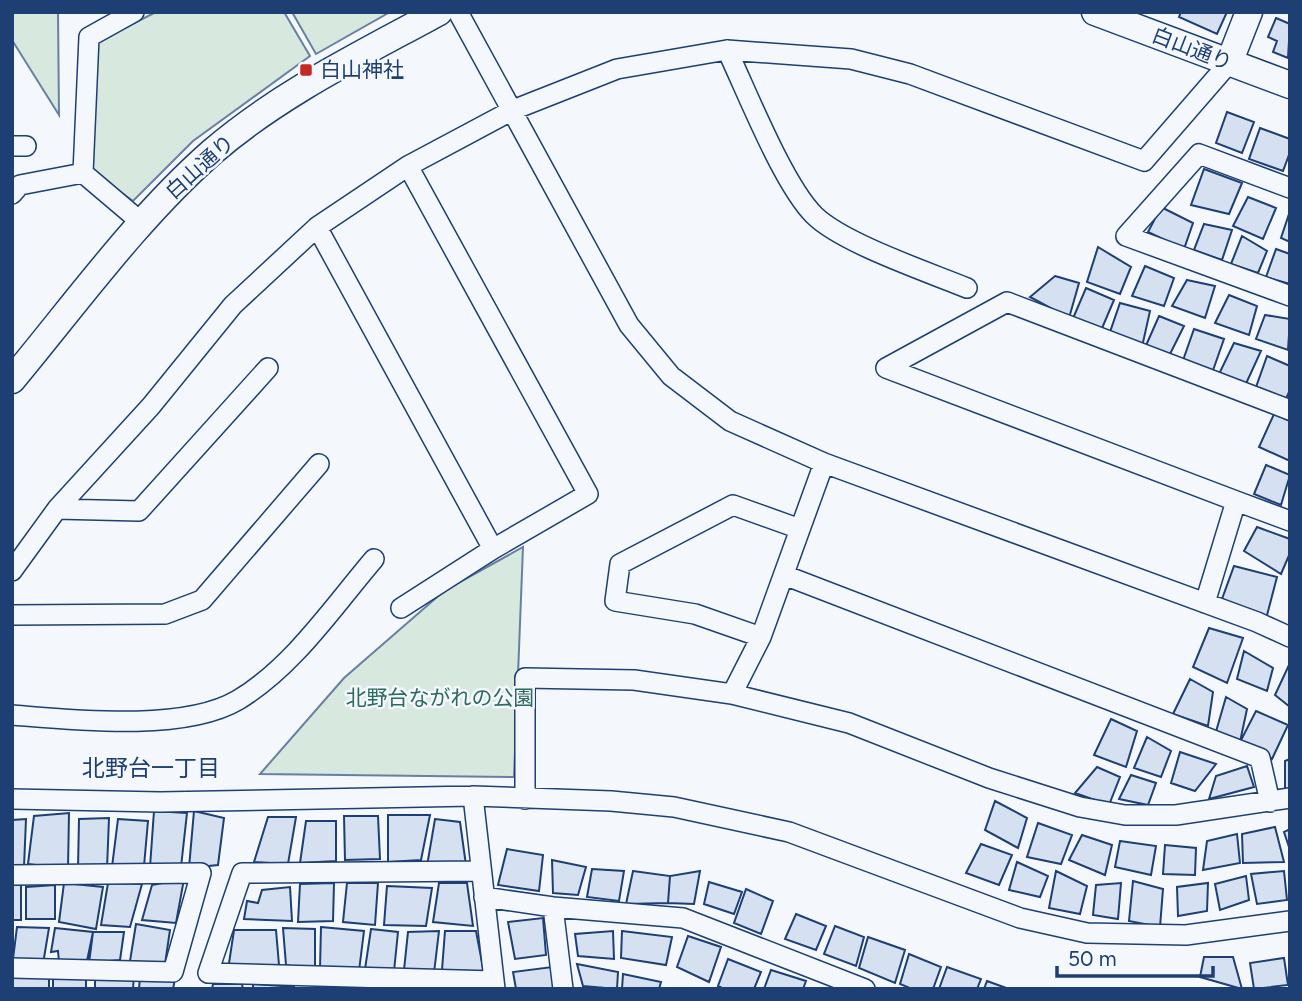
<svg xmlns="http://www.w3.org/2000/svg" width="1302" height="1001" viewBox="0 0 1302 1001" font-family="Figtree,'Noto Sans JP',sans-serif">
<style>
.green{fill:#d7e8df;stroke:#687fa3;stroke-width:2}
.building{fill:#d5e0f0;stroke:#1d3f73;stroke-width:2}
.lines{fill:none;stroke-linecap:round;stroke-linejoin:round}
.street-casing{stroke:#1d3f73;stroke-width:22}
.secondary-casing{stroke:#1d3f73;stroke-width:29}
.street{stroke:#f4f7fb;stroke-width:19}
.secondary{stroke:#f4f7fb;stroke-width:26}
.poi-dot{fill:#c62828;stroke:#f4f7fb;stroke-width:2.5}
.labels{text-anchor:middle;stroke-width:5;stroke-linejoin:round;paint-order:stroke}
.street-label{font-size:21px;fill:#1d3f73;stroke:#f4f7fb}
.poi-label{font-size:21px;fill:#1d3f73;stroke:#f4f7fb;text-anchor:start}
.park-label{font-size:21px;fill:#2c6c60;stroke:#f4f7fb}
.neighbourhood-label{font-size:23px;fill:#1d3f73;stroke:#f4f7fb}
</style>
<rect width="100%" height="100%" fill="#f4f7fb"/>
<path class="green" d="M12,12H58L59,115L12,40Z
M156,12H284L310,56L193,141L133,201L91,171L97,42Z
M292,12H390L316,54Z
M523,547L514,777L260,774L344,678L444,591Z"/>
<path class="building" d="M1181,12H1227L1217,34L1179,17Z
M1276,18L1290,24L1288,58L1273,52L1277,41L1268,37Z
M1227,112L1254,122L1242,153L1216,143Z
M1260,128L1290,139V152L1283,171L1249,159Z
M1204,169L1242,183L1229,214L1191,205Z
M1248,197L1276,208L1263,239L1233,226Z
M1161,207L1193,223L1184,249L1148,232Z
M1289,214H1290V242L1281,238Z
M1204,224L1232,230L1222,260L1194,250Z
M1242,236L1267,251L1258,273L1231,264Z
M1098,247L1131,267L1120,294L1087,282Z
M1276,249L1290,254V284L1266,277Z
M1145,266L1174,278L1164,306L1132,296Z
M1055,276L1079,283L1069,318L1030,297Z
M1187,280L1215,286L1205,318L1172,306Z
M1086,288L1114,300L1100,333L1071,323Z
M1229,295L1257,306L1249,335L1215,323Z
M1120,303L1150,311L1142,347L1110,332Z
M1265,315L1290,319L1288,350L1256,339Z
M1159,316L1184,326L1168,358L1144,350Z
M1194,329L1224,339L1211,376L1181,366Z
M1234,343L1261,351L1244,388L1219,374Z
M1267,356L1290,366V390L1284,403L1255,390Z
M1274,414L1290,421V461L1259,447Z
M1266,465L1290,475L1281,505L1254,494Z
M1257,527L1290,539V553L1281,574L1244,551Z
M1234,566L1277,577L1266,619L1222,599Z
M1209,628L1243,638L1227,683L1193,667Z
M1244,651L1273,668L1267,691L1237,679Z
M1289,665L1290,666V707L1275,695Z
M1190,679L1213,692L1208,726L1173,714Z
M1226,697L1247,709L1240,742L1215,735Z
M1256,711L1288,725L1272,759L1240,742Z
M1111,719L1137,731L1126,767L1094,755Z
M1147,737L1171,751L1161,777L1134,768Z
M1180,752L1216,764L1195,791L1171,783Z
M1290,759V791L1285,792V761Z
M1247,766L1254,787L1209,799L1216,776Z
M1097,767L1120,777L1109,805L1075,793Z
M1131,775L1156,783L1148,805L1119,799Z
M995,801L1027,818L1018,848L985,830Z
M154,811L187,813L181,867H150Z
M194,811L224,818L218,865L189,868Z
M69,813L68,869L28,864L34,816Z
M388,815H430L421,860L388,862Z
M344,816H378L380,859L345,860Z
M268,817H296L288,864L254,862Z
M109,818L107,869H78L79,819Z
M26,819L24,867L12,865V820Z
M118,819L148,821L144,866L112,867Z
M435,819L460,822L466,865L427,866Z
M306,821H336V861L300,863Z
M1038,823L1072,835L1061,864L1027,857Z
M1275,827L1284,862L1243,863L1242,834Z
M1290,829V850L1284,832Z
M1237,834L1240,863L1203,870L1207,841Z
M1082,835L1112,845L1105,875L1069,860Z
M1120,841L1156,846L1151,875L1115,867Z
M981,844L1012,855L999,885L966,873Z
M1165,845L1196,848L1195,875L1163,874Z
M507,849L543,855L539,891L498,885Z
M552,860L586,867L578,895L553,893Z
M1017,862L1048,876L1040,897L1009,890Z
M592,869L624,871L619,901L587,897Z
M633,871L670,876L668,903L626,904Z
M700,871L694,904L668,903L670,876Z
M1056,871L1087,886L1080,914L1049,908Z
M1284,871L1287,900L1257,904L1251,874Z
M1246,876L1249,900L1220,910L1215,884Z
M184,879L176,923L142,920L152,885Z
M1133,881L1163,889L1160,927L1129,921Z
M709,882L742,892L734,914L704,904Z
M64,883L103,887L96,929L59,922Z
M108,883L142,884L130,927L101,925Z
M334,883L333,921L298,922L300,884Z
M347,883H378L375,925L343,922Z
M439,883H467L473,926L433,922Z
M1121,883L1118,919L1093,915L1096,885Z
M1208,883L1207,911L1178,916L1177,887Z
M12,884H21V920H12Z
M55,885V919H26V887Z
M387,886L432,888L426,926L384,925Z
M290,887L292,921L244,919L247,901L258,903L262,890Z
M746,889L773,901L761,934L734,923Z
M796,914L826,926L816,950L785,939Z
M543,918L546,955L515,959L508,922Z
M136,924L170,930L165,964L130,961Z
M835,926L864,937L856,966L824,954Z
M17,927L49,928L43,964L13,959Z
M321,927L364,931L359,971L320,968Z
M55,928L93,932L87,961L59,962L58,951L51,952Z
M283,928L315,929V971L286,965Z
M371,929L398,932L394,971L365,969Z
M234,930H276L279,965L228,970Z
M439,931L434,973L404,970L408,932Z
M445,931H476L484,973L442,970Z
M613,931L614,959L578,956L575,934Z
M622,931L672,937L666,965L621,958Z
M93,932H124L120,960L89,963Z
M688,936L721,947L709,982L677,967Z
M868,937L905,950L895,983L859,968Z
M909,954L941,967L933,989H912L900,984Z
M1204,957H1233L1242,989L1200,977Z
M1284,958L1288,985L1254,989L1250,963Z
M728,959L761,972L754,989H724L718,986Z
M577,964L618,972L617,989L583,986Z
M552,967L555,989H516L513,972Z
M947,967L981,979L977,989H939Z
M771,970L806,981L803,989H764Z
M53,974L86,978V989H53Z
M623,974L661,982L659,989H622Z
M49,975V989H13V978Z
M134,976L133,989H95V977Z
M140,977L175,979L173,989H139Z
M987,981L1009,989H984Z
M213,984H242L243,989H212Z
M253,984L295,987L253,989Z
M352,984L387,986L388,989H352Z"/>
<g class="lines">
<defs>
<path id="street" d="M458,12L629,325L671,376L730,421L824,463L1257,622L1290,637
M727,50C747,92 783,184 814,215C842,243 928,272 967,288
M12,146H26
M83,173L89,37L134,12
M83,173L142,223
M1290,188L1199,154L1126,236L1290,296
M12,194L20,185L83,173
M317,227L493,549
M1236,501L886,368L1007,302L1290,410
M57,509L139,511L268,368
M12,571L57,509L151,406L233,305L317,227L408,166L513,110L617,69L727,50L851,59L910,74L1144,161L1229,63
M784,575L1260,758L1270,802
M1205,603L1236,501L1290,521
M401,608L493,549L588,494L408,166
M12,615L165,614L202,600L319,464
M761,637L695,614L615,601L620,564L733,505L800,529
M732,694L849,723L989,778L1080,807L1125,815H1176L1290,798
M12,715C74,720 184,732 238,700C293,667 333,607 374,559
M473,796L495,989
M12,799L160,802L473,796L611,801L674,807L789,832L1020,918L1087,933L1186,935L1290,921
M525,799V678L634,680L732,694L761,637L824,463
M480,871L242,873L208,973L494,981
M12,875L201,873L173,972L12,968
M484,897L553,907L683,918L865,989
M553,907L563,989"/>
<path id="secondary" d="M1095,12L1290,85
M1229,63L1249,12
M12,380C76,303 137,218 212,152C279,94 362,54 439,12"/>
</defs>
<use href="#street" class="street-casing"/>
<use href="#secondary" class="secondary-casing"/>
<use href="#street" class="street"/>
<use href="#secondary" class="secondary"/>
</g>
<rect class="poi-dot" x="299" y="63" width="14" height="14" rx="3.5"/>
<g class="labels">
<g class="street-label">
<text transform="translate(1192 49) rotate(21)" y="7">白山通り</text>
<text transform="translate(200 167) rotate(-42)" y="7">白山通り</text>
</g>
<g class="poi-label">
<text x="320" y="77">白山神社</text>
</g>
<g class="park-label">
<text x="440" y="705">北野台ながれの公園</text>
</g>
<g class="neighbourhood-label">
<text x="151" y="776">北野台一丁目</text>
</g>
</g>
<rect width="1302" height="1001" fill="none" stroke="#1d3f73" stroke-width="28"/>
<path d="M1057 966v10h156v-10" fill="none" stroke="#1d3f73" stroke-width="3.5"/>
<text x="1068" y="966" font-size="21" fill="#1d3f73" stroke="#f4f7fb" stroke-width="5" paint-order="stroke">50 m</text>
</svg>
